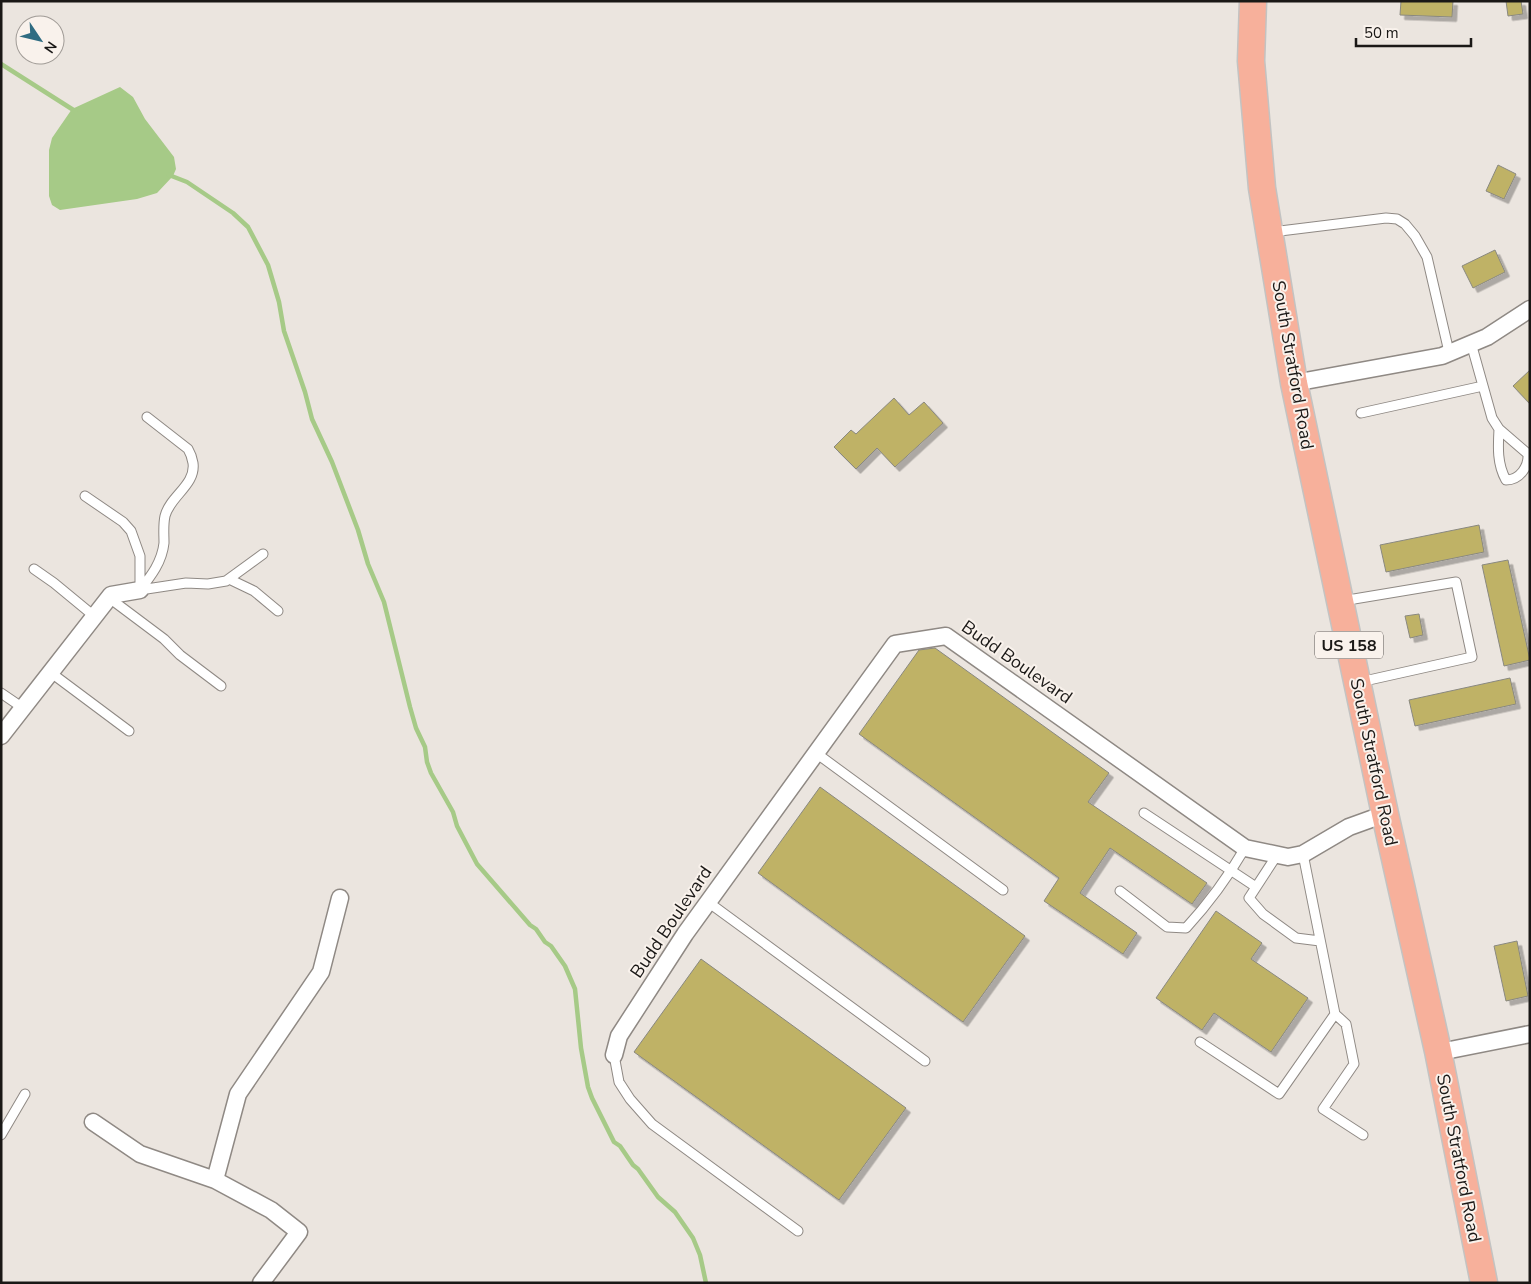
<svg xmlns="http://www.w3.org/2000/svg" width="1531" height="1284" viewBox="0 0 1531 1284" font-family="'Nunito Sans',sans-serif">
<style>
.water{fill:#a6ca87}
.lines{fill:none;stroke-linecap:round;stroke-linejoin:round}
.stream{stroke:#a6ca87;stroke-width:4.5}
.building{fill:#bfb266;stroke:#898880;filter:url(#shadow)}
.lane-casing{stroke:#8f8984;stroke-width:11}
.street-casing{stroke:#8f8984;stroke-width:19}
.primary-casing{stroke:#c3c3c2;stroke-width:29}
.lane{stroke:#fff;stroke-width:9}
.street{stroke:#fff;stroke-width:16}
.primary{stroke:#f7b09b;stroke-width:26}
.labels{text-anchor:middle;stroke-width:4;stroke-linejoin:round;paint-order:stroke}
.shield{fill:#f9f2ec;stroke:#5d5956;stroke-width:1}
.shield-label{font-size:16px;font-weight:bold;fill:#1a1816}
.street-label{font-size:18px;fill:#1a1816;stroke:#f9f2ec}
</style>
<defs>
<filter id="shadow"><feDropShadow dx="4.5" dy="4.5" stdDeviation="0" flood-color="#0004"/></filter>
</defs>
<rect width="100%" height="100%" fill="#ebe5df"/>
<path class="water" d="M120,87L133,97L145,119L174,157L176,169L173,176L157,193L137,199L60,210L52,205L49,196V150L52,138L72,109Z"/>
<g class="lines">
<path class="stream" d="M1,64L75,111
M169,175L187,182L233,213L248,227L268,265L279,302L284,331L305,392L312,419L332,462L358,530L368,564L384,602L410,707L416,728L425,747L427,762L431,773L453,812L457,826L477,864L530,925L536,929L545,942L551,946L565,966L575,989L581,1048L588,1087L592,1098L614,1142L620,1146L633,1165L638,1169L658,1197L675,1212L693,1238L700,1255L706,1283"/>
</g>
<path class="building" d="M1401,1H1453L1452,17L1400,15Z
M1506,1H1521L1523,14L1508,16Z
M1498,165L1516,174L1504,199L1486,191Z
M1495,250L1505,272L1473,288L1462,266Z
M1530,370V404L1513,386Z
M894,398L909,415L924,402L943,423L895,467L877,448L856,469L834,447L851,430L856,434Z
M1479,525L1484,552L1386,572L1380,545Z
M1508,560L1530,660L1504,666L1482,565Z
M1419,614L1423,635L1410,638L1405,616Z
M935,648L1109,773L1088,802L1207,883L1192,904L1110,848L1080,893L1137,933L1123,954L1044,901L1059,878L859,734L919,650Z
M1510,678L1516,704L1415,726L1409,700Z
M820,787L1025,936L963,1022L758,873Z
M1216,911L1262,943L1251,959L1308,998L1271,1052L1214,1013L1202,1030L1156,998Z
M1517,941L1528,996L1506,1001L1494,946Z
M701,959L906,1108L839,1200L634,1052Z"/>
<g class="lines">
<defs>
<path id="lane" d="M1272,232L1386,218L1397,219L1405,224L1415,236L1427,257L1449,352
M1471,343L1492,418L1499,429L1528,454C1529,466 1520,480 1506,480C1497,464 1498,447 1499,429
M1361,413L1483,386
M85,496L123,522L131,531L140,556V590
M34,569L54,583L94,616
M229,579L254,591L278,611
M140,590C151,576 162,562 164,543C164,534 163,525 165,516C170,496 196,485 193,463C192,457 191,454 188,449L147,417
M140,590L186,583L208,584L226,581L263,554
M108,597L164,639L180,655L221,686
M1342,601L1456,582L1472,657L1360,682
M50,672L129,731
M1,693L23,708
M816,753L1003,890
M1144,813L1256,887
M1277,855L1249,898L1263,914L1296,938L1320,941
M1120,891L1167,927L1186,928C1209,903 1228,877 1245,848
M708,902L925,1061
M1335,1014L1346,1024L1354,1064L1323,1109L1363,1135
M1200,1042L1279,1094L1335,1014L1303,854
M614,1055L619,1082L630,1099L652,1124L798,1231
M1,1135L25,1094"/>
<path id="street" d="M1294,383L1442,356L1487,337L1530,309
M1,736L111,595L140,590
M1438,1051L1450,1050L1530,1034
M614,1055L619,1036L685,934L895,644L946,636L1245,848L1288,857L1303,854L1349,827L1385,814
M93,1122L140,1154L215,1180L271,1210L299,1232L261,1283
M215,1180L238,1094L321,972L340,898"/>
<path id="primary" d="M1253,1L1251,61L1262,188L1294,383L1385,814L1438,1051L1484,1283"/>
</defs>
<use href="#lane" class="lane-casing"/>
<use href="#street" class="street-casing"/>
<use href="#primary" class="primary-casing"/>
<use href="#lane" class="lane"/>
<use href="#street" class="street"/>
<use href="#primary" class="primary"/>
</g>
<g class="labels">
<rect class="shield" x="1315" y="631.5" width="68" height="27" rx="4"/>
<g class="shield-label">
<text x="1349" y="651">US 158</text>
</g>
<g class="street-label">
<text transform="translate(1293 365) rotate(80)" y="6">South Stratford Road</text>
<text transform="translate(1017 662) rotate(35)" y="6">Budd Boulevard</text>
<text transform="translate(1374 762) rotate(78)" y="6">South Stratford Road</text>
<text transform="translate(671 922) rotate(-56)" y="6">Budd Boulevard</text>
<text transform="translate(1459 1158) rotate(79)" y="6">South Stratford Road</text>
</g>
</g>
<rect width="1531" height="1284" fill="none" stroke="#1a1816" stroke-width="5"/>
<g transform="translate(40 40) rotate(125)"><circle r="24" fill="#f9f2ec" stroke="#a09b96"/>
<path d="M0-4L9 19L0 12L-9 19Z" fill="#2f6c82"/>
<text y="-8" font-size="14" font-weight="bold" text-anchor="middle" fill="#1a1816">N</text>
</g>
<path d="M1356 38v8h115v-8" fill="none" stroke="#1a1816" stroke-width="2.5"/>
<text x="1364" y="38" font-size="15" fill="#1a1816" stroke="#f9f2ec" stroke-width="4" paint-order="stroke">50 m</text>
</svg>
